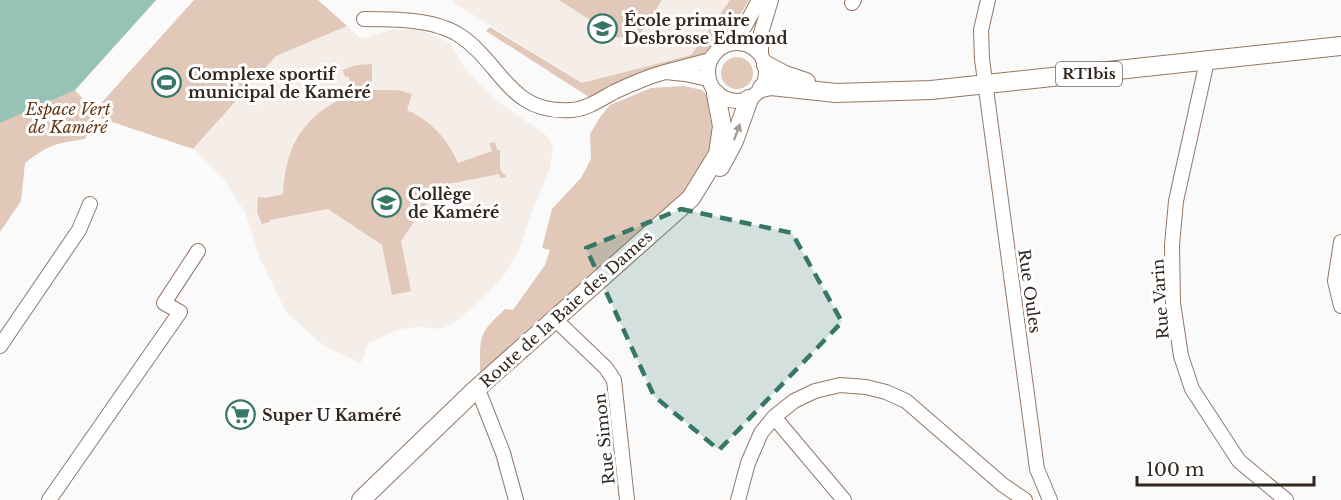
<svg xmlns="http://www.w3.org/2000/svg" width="1341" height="500" viewBox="0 0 1341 500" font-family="'Libre Baskerville',serif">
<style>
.built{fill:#f5ede8}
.green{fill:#e2c8b8}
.water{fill:#96c3b5}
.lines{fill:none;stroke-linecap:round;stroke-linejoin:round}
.minor-casing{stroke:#947765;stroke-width:16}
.major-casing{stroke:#947765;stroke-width:20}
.minor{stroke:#fff;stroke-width:14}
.major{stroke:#fff;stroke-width:18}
.oneway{fill:#a39d9a}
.marked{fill:#367767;fill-opacity:0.2;stroke:#367767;stroke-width:4.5;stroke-dasharray:12 8;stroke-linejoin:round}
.labels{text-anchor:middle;stroke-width:6;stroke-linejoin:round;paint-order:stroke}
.shield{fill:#fff;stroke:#706762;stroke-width:1.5}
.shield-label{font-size:15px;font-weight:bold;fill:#32261f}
.poi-label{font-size:16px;font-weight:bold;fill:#32261f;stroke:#fff;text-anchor:start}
.park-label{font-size:16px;font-style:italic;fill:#633512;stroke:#fff}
.street-label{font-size:16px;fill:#32261f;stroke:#fff}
</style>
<rect width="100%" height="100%" fill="#fafafa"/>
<path class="built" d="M456,0H730L691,55L582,83L453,2Z
M347,26L361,39L393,29L421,30L450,43L464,67L493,98L546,135L553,146L550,168L528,222L520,247L505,274L484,297L458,320L441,329L419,327L400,329L368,343L361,363L324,346L286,312L260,259L245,212L223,178L194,149L276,56Z"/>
<path class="green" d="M0,0H156L75,90L94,111L194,0H318L347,26L276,56L193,149L97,117L85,139C57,143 48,145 25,163L21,201L0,232Z
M559,0H662L641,33L618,38Z
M730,0H749L728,35L709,47L703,56C664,61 626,80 592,99L486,31L490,27L582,83L691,55Z
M721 73a16 16 0 1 1 32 0a16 16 0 1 1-32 0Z
M372,64V90H398L412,94L407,110C432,122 446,137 458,163L492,151L489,143L495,142L497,150H500V168L503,174H505L506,177L500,178L499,174L438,186L401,241L411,291L392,295L382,245L328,209L270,220V222L262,224L257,212L258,197L266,198L283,194C286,141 306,113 354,93L348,76L345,77L343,70L357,65Z
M684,86L702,90L715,105V139L703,168L678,203L482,376L480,372C480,336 478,334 505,309L513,310L545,265L550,250L542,248L552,209L581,178L591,159L590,134L600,117L610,105L651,88Z"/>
<path class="water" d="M0,0H156L75,90L0,123Z"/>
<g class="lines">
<defs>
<path id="minor" d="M988,0L981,30L982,59L1037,469L1050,500
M852,3L854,0
M364,19C393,19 434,19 459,35C502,63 509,115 572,110C587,109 601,99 614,92C631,84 647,77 665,72
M708 72a29 29 0 1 1 58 0a29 29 0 1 1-58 0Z
M733,43L745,26L759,0
M761,54V33L771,0
M1207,61L1176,201L1172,245L1173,303L1181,356L1192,389L1239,461L1286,500
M708,79L685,74L665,72L710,60
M1341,242L1335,281L1341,306
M561,325L606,368L614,380L627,500
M0,346L79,230L90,204
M481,397L503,453L516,500
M774,417L844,500
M49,500L180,312L164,303L198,251
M738,500L748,463L761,433L774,417L794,401L815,391L840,385L866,387L886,392L906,401L1003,485L1025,500"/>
<path id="major" d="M766,65L785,75L806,82
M762,88L771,86L836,93L931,90L1341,46
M720,167L734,141L749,99
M361,500L474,391L691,198L718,154L722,126L716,94"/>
</defs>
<use href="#minor" class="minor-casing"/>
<use href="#major" class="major-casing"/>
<use href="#minor" class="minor"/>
<use href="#major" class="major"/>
</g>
<defs><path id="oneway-solid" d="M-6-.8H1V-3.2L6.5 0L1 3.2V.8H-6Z" transform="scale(1.5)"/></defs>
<use class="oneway" href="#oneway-solid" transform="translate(737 132) rotate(-70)"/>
<path class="marked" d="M681,209L792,233L842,322L719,450L654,396L586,248Z"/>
<defs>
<symbol id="school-ring" viewBox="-11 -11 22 22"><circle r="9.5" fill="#fff" stroke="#367767" stroke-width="1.5"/><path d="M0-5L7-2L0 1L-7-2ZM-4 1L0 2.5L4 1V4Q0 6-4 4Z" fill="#367767"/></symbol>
<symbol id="stadium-ring" viewBox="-11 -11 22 22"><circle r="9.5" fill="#fff" stroke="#367767" stroke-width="1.5"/><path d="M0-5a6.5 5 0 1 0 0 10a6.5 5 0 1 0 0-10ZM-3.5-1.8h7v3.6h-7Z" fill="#367767"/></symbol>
<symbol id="supermarket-ring" viewBox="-11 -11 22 22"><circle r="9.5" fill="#fff" stroke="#367767" stroke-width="1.5"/><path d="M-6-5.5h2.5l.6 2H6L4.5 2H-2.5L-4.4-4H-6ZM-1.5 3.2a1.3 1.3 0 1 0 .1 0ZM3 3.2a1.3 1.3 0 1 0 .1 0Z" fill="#367767"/></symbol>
</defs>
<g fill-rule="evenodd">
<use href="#school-ring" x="586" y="12" width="33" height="33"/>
<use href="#stadium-ring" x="150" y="66" width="33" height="33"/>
<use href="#school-ring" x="370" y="186" width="33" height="33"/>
<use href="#supermarket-ring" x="224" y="398" width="33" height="33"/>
</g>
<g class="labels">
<rect class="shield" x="1056" y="62" width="66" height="24" rx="4.5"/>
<g class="shield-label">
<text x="1089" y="79">RT1bis</text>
</g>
<g class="poi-label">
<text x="624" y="26">École primaire<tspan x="624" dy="18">Desbrosse Edmond</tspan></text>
<text x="188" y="80">Complexe sportif<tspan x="188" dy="18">municipal de Kaméré</tspan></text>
<text x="408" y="200">Collège<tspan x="408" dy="18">de Kaméré</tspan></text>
<text x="262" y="421">Super U Kaméré</text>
</g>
<g class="park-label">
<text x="68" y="115">Espace Vert<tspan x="68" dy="18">de Kaméré</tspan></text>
</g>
<g class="street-label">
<text transform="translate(1030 291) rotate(82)" y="6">Rue Oules</text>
<text transform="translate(1160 299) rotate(-94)" y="6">Rue Varin</text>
<text transform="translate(566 309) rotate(-42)" y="6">Route de la Baie des Dames</text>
<text transform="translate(604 439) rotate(-96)" y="6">Rue Simon</text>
</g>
</g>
<path d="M1137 476v9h177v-9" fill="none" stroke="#32261f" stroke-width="3"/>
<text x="1146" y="476" font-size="18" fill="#32261f" stroke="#ffffff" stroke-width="4.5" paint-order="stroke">100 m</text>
</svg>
